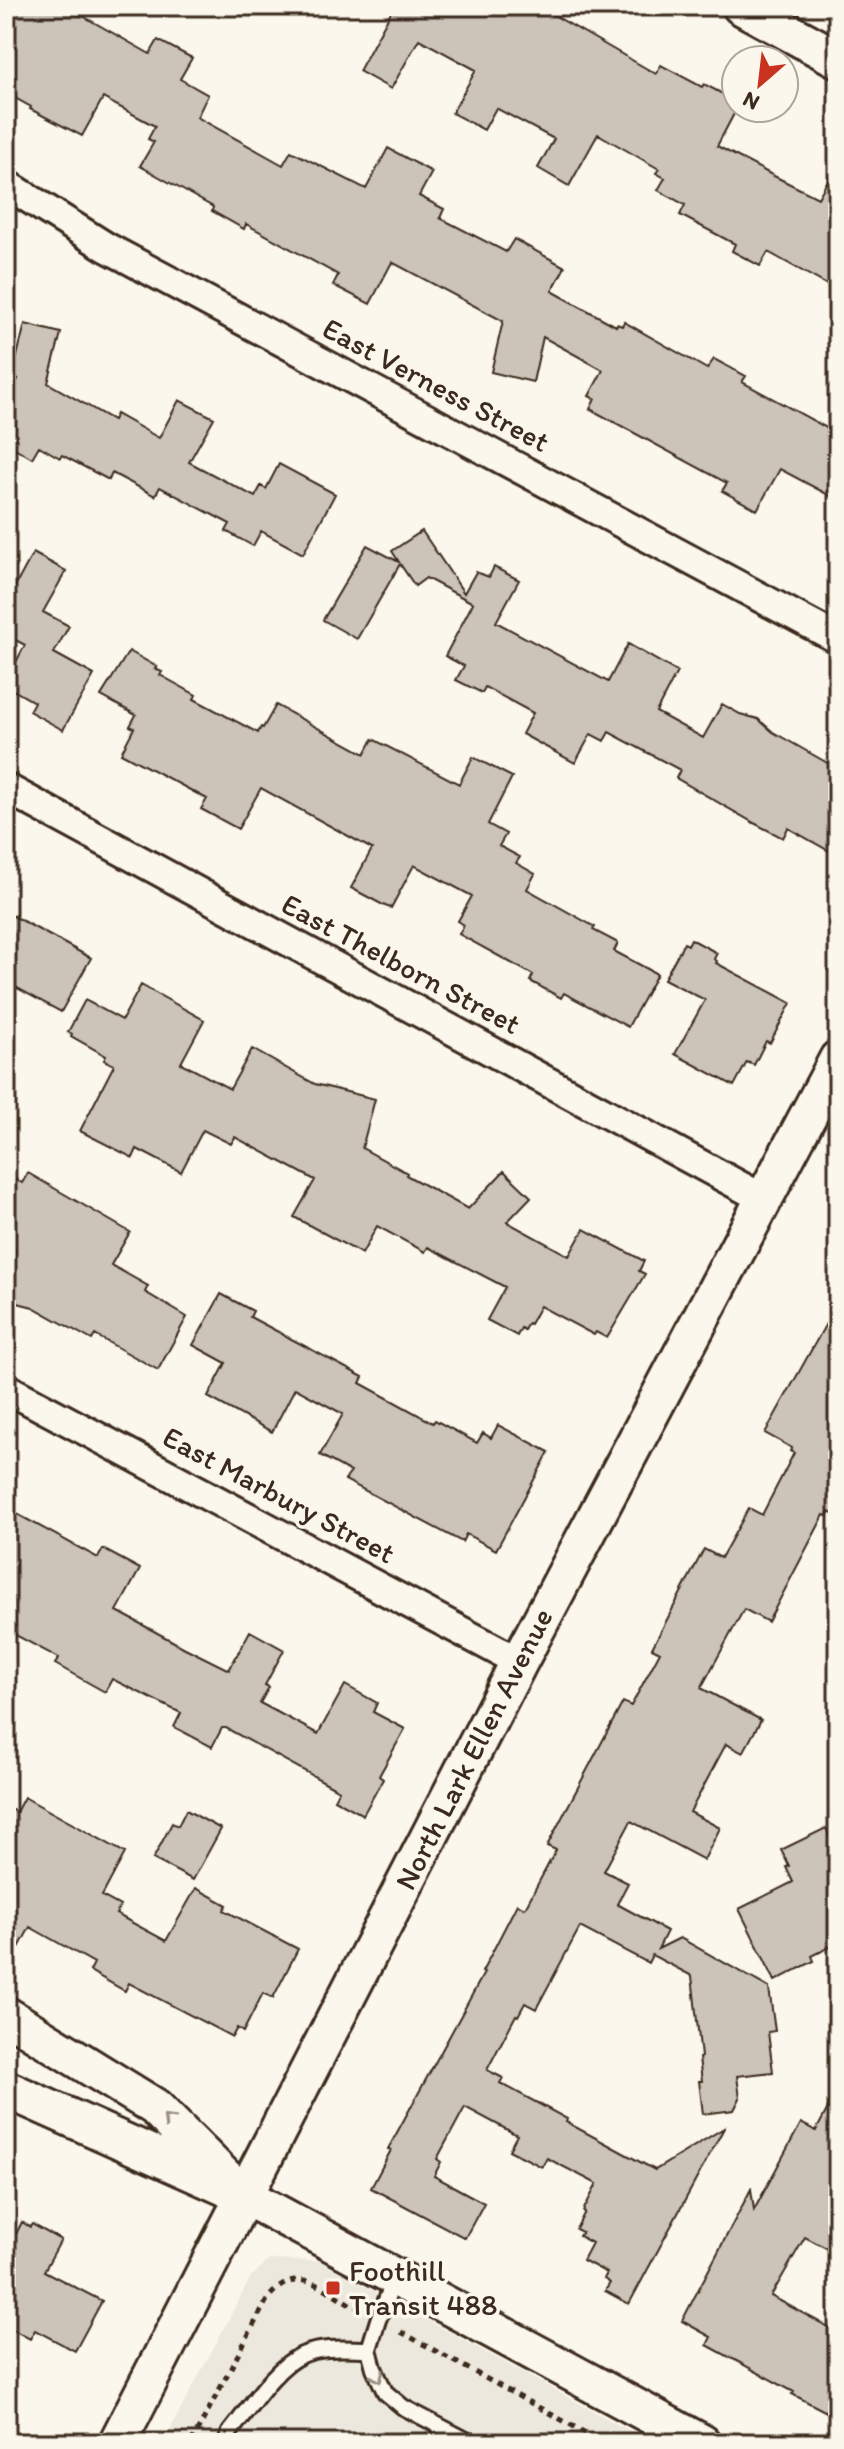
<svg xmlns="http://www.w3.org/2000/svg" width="844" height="2449" viewBox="0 0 844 2449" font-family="Itim,sans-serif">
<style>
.built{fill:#ede8dd}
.building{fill:#ccc4b9;stroke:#3b2a1e;stroke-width:2}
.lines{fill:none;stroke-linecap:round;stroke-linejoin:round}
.service-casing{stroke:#3b2a1e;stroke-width:20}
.minor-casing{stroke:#3b2a1e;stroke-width:34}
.tertiary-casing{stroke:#3b2a1e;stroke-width:42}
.path{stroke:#3b2a1e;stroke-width:5;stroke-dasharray:6 6;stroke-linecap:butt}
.service{stroke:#fbf7ec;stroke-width:14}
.minor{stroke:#fbf7ec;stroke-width:28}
.tertiary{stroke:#fbf7ec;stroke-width:36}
.oneway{stroke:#9b9085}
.poi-dot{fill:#c8321e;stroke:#fbf7ec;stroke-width:3}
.labels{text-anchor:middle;stroke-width:7;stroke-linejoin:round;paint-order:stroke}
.street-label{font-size:30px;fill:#3b2a1e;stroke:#fbf7ec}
.poi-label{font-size:30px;fill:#3b2a1e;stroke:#fbf7ec;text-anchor:start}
</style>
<rect width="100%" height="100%" fill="#fbf7ec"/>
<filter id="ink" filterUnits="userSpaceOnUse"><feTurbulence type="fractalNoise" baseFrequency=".0125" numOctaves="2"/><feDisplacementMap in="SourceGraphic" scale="16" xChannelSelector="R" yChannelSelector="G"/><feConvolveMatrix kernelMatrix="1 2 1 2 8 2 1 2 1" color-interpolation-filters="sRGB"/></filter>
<g filter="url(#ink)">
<path class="built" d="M269,2260L319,2261L652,2443H163L251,2277Z"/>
<path class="building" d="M6,6H65L150,54L158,40L192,58L180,79L208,95L197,117L283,165L291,151L366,189L388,148L432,172L419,196L444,209L440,218L506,252L514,239L565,267L552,291L616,326L617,324L622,326L624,322L707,369L714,359L746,376L742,382L838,434V500L780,469L757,510L722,491L727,483L590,409L595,399L589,396L603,370L543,337L533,382L491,372L503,321L392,262L370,304L333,285L338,275L246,224L244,229L212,211L213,207L140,166L154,142L148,139L155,126L103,98L82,136L30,109L31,107L6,93Z
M394,6H538L656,74L661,65L702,87L704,84L736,101L737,108L717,146L774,176L818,198L838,162V291L768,252L760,266L732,251L735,244L680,215L685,205L658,190L665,178L656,173L659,169L598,134L569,186L538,168L554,139L496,108L484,130L452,113L476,70L419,39L391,89L359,71Z
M25,324L61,333L48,383L113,420L116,414L159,438L179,400L214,418L189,462L255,497L261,486L266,489L279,464L335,494L303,554L261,531L253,546L226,531L230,524L160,487L155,496L112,473L109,480L62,455L60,458L39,446L32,458L6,443V400L18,379L12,376Z
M422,531L464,593L476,572L489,577L494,567L519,580L496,622L608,682L628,644L677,672L656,712L703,738L722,704L740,714L758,719L773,732L838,769V856L788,828L783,838L754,823L676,778L680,770L609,732L604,741L591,734L575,763L522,734L533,713L485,687L482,693L456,680L464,666L445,656L473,603L426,578L415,586L400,564L357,639L323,620L367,545L399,562L392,551Z
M33,553L66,571L43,612L69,626L54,653L94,675L63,730L29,711L34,702L6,686V681L25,645L6,635V603Z
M129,651L157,667L155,669L162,672L160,675L196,695L194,699L258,733L261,727L263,728L276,705L365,754L373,739L459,784L473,757L512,777L488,824L506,834L499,846L520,857L516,863L535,874L527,889L595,927L593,930L618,943L614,951L657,974L628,1027L564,993L561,998L530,981L533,975L459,934L464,925L458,921L472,896L414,865L391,908L385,906L351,888L372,849L261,788L238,829L201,809L207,799L121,753L134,728L130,726L136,715L101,696Z
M6,912L91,958L61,1012L6,982Z
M691,939L717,953L714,959L717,961L716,963L791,1003L770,1043L766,1041L754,1065L747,1062L734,1086L675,1054L705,1000L664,979L684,943L688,945Z
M141,985L204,1020L181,1063L230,1089L252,1049L315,1084L375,1099L362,1148L407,1173L406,1175L468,1209L504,1171L531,1197L507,1222L569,1256L584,1229L644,1261L639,1271L645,1274L607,1338L596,1332L594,1335L540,1306L530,1324L528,1323L524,1330L521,1328L517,1336L487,1320L505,1287L428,1247L425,1252L377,1226L362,1254L294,1217L315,1180L235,1137L231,1144L203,1130L181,1172L137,1149L133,1158L80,1131L114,1065L104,1060L106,1056L71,1036L72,1034L68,1032L85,1000L122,1020Z
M28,1173L130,1232L111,1265L148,1286L145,1292L187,1317L158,1370L95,1335L92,1340L33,1307L6,1300V1289L15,1250L6,1245V1174L22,1183Z
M221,1294L253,1311L250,1317L363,1377L360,1383L433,1423L435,1420L477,1443L483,1433L491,1438L498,1425L549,1452L496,1550L466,1534L462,1542L345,1480L351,1472L320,1455L343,1414L295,1388L272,1432L208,1397L226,1363L193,1345Z
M838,1302V1517L829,1512L827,1516L824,1515L768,1622L744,1609L701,1688L761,1720L743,1753L726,1744L690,1812L720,1828L704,1860L631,1821L604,1871L628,1883L617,1904L667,1931L658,1949L680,1938L769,1988L775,2031L768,2032L773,2072L737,2076L740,2098L734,2110L703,2114L699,2081H702L699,2058L701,2057L692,1976L652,1955L648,1963L580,1927L536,2009L525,2003L518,2016L516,2015L487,2070L503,2078L500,2083L567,2119L566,2122L655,2170L724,2128L629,2304L605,2291L610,2283L604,2279L607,2273L583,2260L592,2243L579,2236L582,2232L576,2229L585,2212L583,2211L597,2184L547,2158L542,2167L509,2150L517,2135L465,2107L437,2159L441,2162L434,2176L484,2203L465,2238L371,2188L391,2150L388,2149L484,1973L482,1972L517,1904L525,1908L556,1850L547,1846L623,1702L631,1706L660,1652L652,1648L704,1549L721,1558L749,1508L762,1515L794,1453L790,1451L792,1448L765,1433Z
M6,1508L98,1558L103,1549L140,1569L117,1611L185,1648L229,1670L250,1631L284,1650L265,1685L269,1687L260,1703L318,1734L345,1685L377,1703L373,1712L405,1729L379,1776L383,1779L363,1815L334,1799L339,1790L226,1728H222L212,1747L174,1727L181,1713L112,1679L105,1692L55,1664L59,1658L6,1630Z
M24,1797L125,1853L102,1896L120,1906L116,1914L166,1941L196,1888L227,1905L224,1910L298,1949L273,1998L263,1993L243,2032L237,2028L232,2037L129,1983L125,1991L90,1971L94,1963L30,1927L6,1972V1807L16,1812Z
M186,1810L221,1829L193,1880L153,1859L172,1823L178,1826Z
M826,1828L838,1853V1943L812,1956L814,1961L775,1981L739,1909L793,1882L786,1867L789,1866L781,1850Z
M838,2089V2254L805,2237L771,2296L838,2332V2418L792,2394L794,2392L707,2345L711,2337L682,2321L751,2189L754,2210L801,2123L816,2131Z
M22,2222L30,2227L32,2224L61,2240L44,2271L102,2301L75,2351L35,2330L30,2339L6,2326V2229L16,2234Z"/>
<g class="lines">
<defs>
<path id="service" d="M395,2278L378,2320L369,2349L374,2368L385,2392L403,2407L472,2443
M226,2443L230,2432C249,2409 275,2366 302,2355C322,2346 347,2349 369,2349"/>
<path id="minor" d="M6,184L106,247L838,639
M6,788L764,1199
M6,1388L519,1662"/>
<path id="tertiary" d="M741,6L838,59
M6,2015L155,2107L228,2180
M6,2089L243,2195L702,2443
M117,2443L519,1662L838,1059"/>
</defs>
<use href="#service" class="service-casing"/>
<use href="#minor" class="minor-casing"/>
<use href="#tertiary" class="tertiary-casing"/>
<path class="path" d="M401,2332L604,2443
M191,2443L268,2298C298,2262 324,2290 357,2308"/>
<use href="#service" class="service"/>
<use href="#minor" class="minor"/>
<use href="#tertiary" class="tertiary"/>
</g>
<defs><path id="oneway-chevron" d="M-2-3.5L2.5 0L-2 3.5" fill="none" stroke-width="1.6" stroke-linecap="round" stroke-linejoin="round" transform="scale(2)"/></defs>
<g class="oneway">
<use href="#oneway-chevron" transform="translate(168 2120) rotate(-135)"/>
<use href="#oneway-chevron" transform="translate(378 2377) rotate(67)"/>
</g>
</g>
<rect class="poi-dot" x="325" y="2280" width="16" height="16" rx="4"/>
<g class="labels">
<g class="street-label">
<text transform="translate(436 385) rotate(28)" y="10">East Verness Street</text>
<text transform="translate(401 964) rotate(28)" y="10">East Thelborn Street</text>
<text transform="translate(279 1495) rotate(28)" y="10">East Marbury Street</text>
<text transform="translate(474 1749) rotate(-63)" y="10">North Lark Ellen Avenue</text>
</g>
<g class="poi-label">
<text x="349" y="2281">Foothill<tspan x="349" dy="34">Transit 488</tspan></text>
</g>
</g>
<rect width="844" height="2449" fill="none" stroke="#fbf7ec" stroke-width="32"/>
<rect x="16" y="16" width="812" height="2417" fill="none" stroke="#3b2a1e" stroke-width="3" filter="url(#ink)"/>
<g transform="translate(760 84) rotate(208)"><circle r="38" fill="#fbf7ec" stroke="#aea59a" stroke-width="2"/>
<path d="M0-6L14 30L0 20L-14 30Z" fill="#c8321e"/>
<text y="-12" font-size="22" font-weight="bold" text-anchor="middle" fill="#3b2a1e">N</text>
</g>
</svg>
